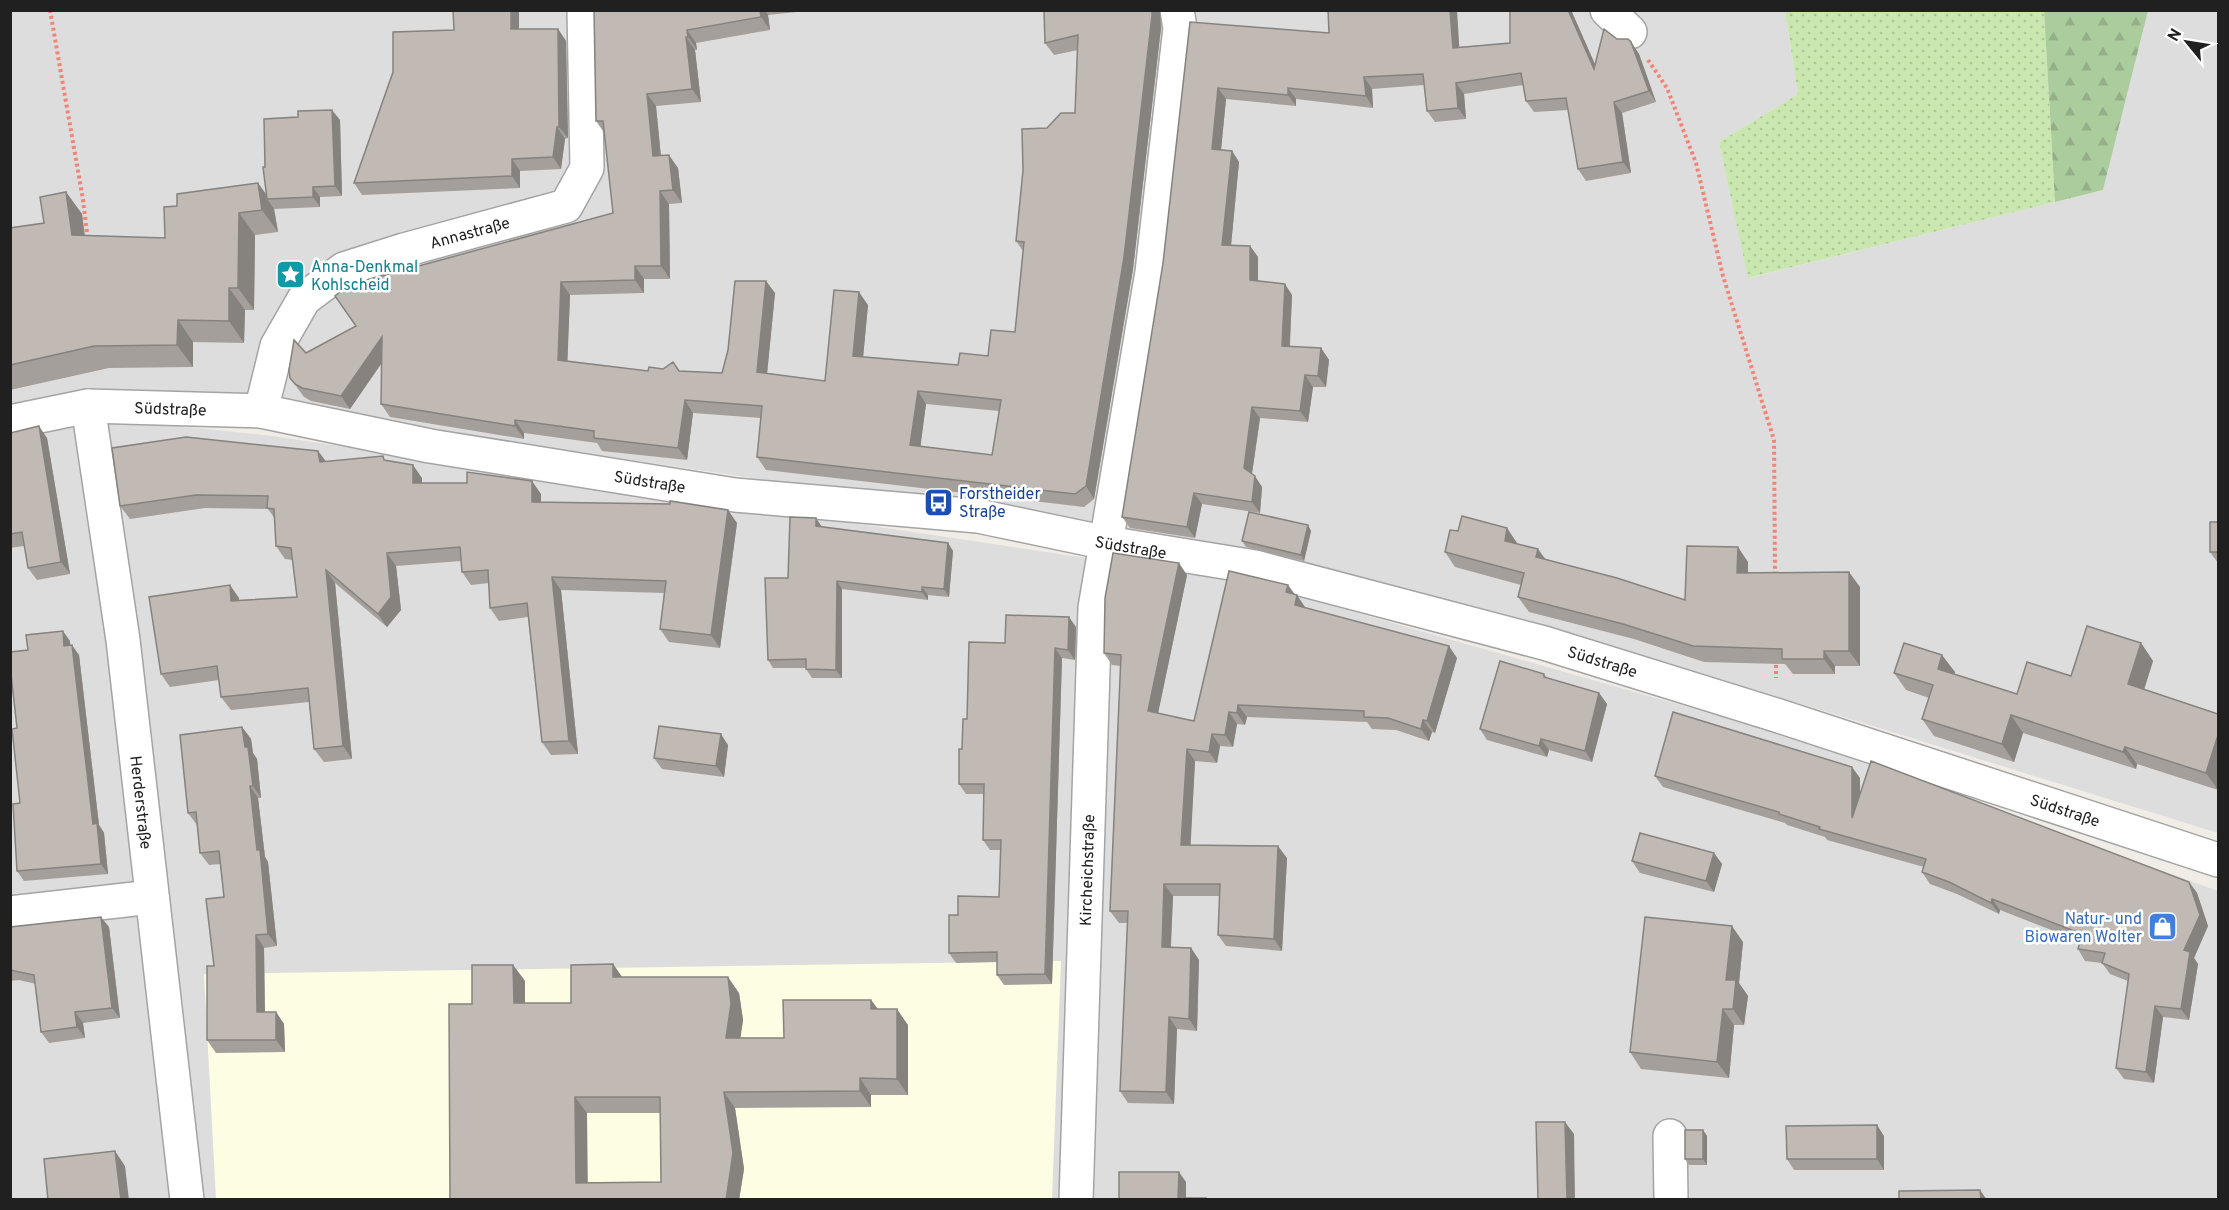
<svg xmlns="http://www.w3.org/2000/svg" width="2229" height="1210" viewBox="0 0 2229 1210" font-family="Overpass,sans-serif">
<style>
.residential{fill:#dedddd}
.education{fill:#fdfde3}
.grass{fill:url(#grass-dots)}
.forest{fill:url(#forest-firs)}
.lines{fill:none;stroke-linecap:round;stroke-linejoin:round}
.minor-casing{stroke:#a4a4a4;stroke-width:36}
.path{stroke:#f28476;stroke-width:4;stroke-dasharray:3 3;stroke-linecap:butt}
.minor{stroke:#fff;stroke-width:33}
.wall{fill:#a59f9b;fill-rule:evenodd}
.shaded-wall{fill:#86827e}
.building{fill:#c0b9b4;stroke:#86827e;stroke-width:1.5;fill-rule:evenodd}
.labels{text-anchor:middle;stroke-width:5;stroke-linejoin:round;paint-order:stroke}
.street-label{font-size:16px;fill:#202020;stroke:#fff}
.culture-label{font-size:16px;fill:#0d838f;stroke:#fff;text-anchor:start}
.transit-label{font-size:16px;fill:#164399;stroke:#fff;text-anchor:start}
.shop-label{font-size:16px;fill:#366cbe;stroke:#fff;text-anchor:end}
</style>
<defs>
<pattern id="grass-dots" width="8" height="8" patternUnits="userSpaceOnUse" patternTransform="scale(1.5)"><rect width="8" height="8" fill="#cae7b0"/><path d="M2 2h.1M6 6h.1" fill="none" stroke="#adc697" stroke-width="1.8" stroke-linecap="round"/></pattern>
<pattern id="forest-firs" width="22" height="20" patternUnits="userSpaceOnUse" patternTransform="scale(1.5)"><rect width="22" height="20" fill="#abcd9e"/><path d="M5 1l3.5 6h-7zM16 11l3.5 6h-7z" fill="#93b088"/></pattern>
</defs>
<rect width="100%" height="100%" fill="#f0ede7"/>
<path class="residential" d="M10,11H1785L1798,94L1719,142L1749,278L2103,190L2148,11H2218V833L1792,701L1545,630L1101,530L276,407L11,413Z
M104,418L273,436L1252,583L1786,735L2218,891V1199H11L10,440Z"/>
<path class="education" d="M1061,961L1052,1199H216L204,974Z"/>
<path class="grass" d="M1785,11H2044L2055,202L1748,278L1719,142L1798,94Z"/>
<path class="forest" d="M2044,11H2148L2103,190L2055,202Z"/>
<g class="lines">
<defs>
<g id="minor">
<path d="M1607,10L1630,32"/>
<path id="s1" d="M88,406L123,640L187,1200"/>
<path id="s2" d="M261,411L277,346L304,299L344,269L404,250L566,206L587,168L584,10"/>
<path id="s3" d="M10,422L88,406L261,411L430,446L735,495L978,516L1107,543L1255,567L1544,643L1776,715L2218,860"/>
<path d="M10,913L152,897"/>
<path d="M1670,1136L1671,1200"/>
<path id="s4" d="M1076,1200L1095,608L1152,272L1180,28L1177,10"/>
</g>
</defs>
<use href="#minor" class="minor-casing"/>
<path class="path" d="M50,10L83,200L88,241
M1648,60L1667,88L1696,163L1723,276L1774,440L1775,576
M1776,659V678"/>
<use href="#minor" class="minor"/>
</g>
<path class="wall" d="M453,10H519V29H558L566,41L568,138L565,139L561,169L520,171V188L362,195L354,183L454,30Z
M594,10H816L768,15L770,30L696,43L697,50H695L701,102L656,106L661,156L678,168L682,203L669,204L670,279H644V293L570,295L567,361L648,371L722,373L766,281L775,293L767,373L825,381L868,305L863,357L958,365L988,356L1015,332L1023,251L1016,241L1047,128L1075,113L1078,50L1054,55L1045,43L1044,10H1160L1161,28L1133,269L1094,499L1084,507L766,470L757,457L761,418L693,413L687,460L602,451L597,443L524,433V439L390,417L381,404L382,363L350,409L311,401L304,397L290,378L306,353L613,213L605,134L596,121ZM926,404L999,411L992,455L920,446Z
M1571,10L1595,65L1617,39L1631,42L1639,54L1656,102L1622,113L1631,173L1586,181L1578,169L1568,110L1534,112L1526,101L1523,85L1464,94L1466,119L1435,122L1427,111L1424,85L1372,89L1373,108L1296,99V106L1226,99L1221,150L1232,151L1239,162L1231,245L1250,246L1258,257V281L1292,295L1290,347L1321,348L1329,360L1326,387H1313L1308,422L1260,418L1252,474L1262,487L1260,513L1202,504L1195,538L1130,528L1122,517L1163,263L1190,22L1459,47L1510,43Z
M340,120L342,196L320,197V207L274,209L278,232L255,235L254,310H245L244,343L193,342V367L109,368L10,390V228L44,223L66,192L82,214L85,236L165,238L177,206L258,183L267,195L265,167Z
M10,433L47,438L70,574L37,580L28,568L24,546L10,548Z
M318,451L325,461H386L422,478V483L541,494V502L737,523L720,648L669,642L660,629L664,593L561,590L578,754L551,755L542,742L528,617L499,621L490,608L489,583L471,585L462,572L461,561L396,566L401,610L387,627L335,583L352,759L324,762L314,749L309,702L231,710L221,697L219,680L170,687L161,674L239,598V600L297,597L293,560L285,559L276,546L275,519L268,509L205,508L130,519L120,506Z
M2218,522V563L2210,552Z
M1308,525L1311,531L1304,561L1246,547L1242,541Z
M822,527L948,543L953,551L949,597L928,595V600L842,589V678H812L806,669V668H773L768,660L788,578Z
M1507,528L1517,544L1546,559L1685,600L1748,562V573L1860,587V666H1835V674H1793L1785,664L1704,662L1634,639L1529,612L1518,597L1521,585L1455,567L1445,552Z
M1187,575L1158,713L1194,721L1288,585L1305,608L1457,658L1435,733L1432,732L1429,741L1396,730L1372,729L1367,722L1247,717L1245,725L1237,724L1233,747L1220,746L1217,763L1195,761L1190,845L1287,858L1282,951L1226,946L1218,935L1220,896H1173L1171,948H1191L1199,960L1197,1031L1177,1029L1174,1104L1128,1103L1120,1091L1128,923H1119L1110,911L1121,666L1112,665L1104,653Z
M1076,627L1075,660L1062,658L1052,984L1004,985L997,975V962L956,963L949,953L958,915L999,897L1001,850H990L983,840L984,794H966L959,784L967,719L1005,643Z
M70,641V645L79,655L99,825L104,833L108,874L24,881L17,871L20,803L17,728L28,650Z
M2141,643L2153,661L2144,690L2218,714V790L2137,764L2136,769L2023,733L2014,762L1934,736L1922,719L1929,698L1906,690L1894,673L1955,672L1954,674L2017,694L2071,676Z
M1544,674L1547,678L1599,693L1607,704L1592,762L1549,750L1547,757L1487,740L1480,729Z
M242,727L251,739L253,753L257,759L261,798H258L265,857L268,862L277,946L264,948L265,1012H276L284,1024L285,1052L216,1053L207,1040L214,966L224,897L221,864L209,865L200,853L197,825L188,813Z
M728,745L724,777L662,769L654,758Z
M1655,776L1860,778V794L2189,882L2197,893L2208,926L2194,958L2198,964L2189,1020L2163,1017L2154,1083L2124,1079L2116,1068L2128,981L2110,974L2102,963L2085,961L2078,949L2080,941L2000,910L1999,914L1957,894L1930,884L1922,872L1924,867L1827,840L1825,837L1787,825L1785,823L1663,787Z
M1714,853L1722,864L1714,892L1640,873L1632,861Z
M10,927H109L120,1018L83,1023L85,1038L49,1043L41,1032L36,984L19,980L10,981Z
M1743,942L1739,983L1748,996L1744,1025H1734L1729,1078L1641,1069L1630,1052Z
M613,964L622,977L739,993L743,1020L740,1038H784L871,1000L878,1009L908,1025V1095H871V1107L735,1108L744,1169L739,1200H450L472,1004L513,965L525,981V1003H571ZM587,1113H661V1182H587Z
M1703,1130L1707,1136V1165H1689L1685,1159Z
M1884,1136V1170H1794L1787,1159Z"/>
<path class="shaded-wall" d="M511,10H519V40L511,29Z
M760,10H765L768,15L770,30L761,17Z
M1152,10H1160L1161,28L1133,269L1094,499L1086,486Z
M1450,10H1457L1460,59L1453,48Z
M1568,10H1571L1602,80L1594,69Z
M558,29L566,41L568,138L559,127Z
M687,30L696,43L697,50L688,37Z
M686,37L695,50L701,102L692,89Z
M1631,42L1639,54L1656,102L1649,91Z
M1364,77L1372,89L1373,108L1366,96Z
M1456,83L1464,94L1466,119L1458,108Z
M1218,88L1226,99L1220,160L1212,149Z
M1288,88L1296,99V106L1288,95Z
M647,94L656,106L662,169L653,156Z
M1614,102L1622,113L1631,173L1623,162Z
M332,110L340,120L342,196L335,186Z
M557,127L565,139L561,169L553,157Z
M1232,151L1239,162L1230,256L1222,245Z
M669,155L678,168L682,203L673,190Z
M512,159L520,171V188L512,176Z
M258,183L269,199H267L274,209L278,232L262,210Z
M313,187L320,197V207L313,197Z
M660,191L669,204L670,279L661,266Z
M66,192L82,214L87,257L72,235Z
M239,213L255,235L254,310L238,288Z
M1250,246L1258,257V291L1250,280Z
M635,266L644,279V293L635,280Z
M766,281L775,293L766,385L757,372Z
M561,282L570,295L567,373L558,360Z
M1285,284L1292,295L1289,357L1282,346Z
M229,288L245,310L244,343L229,321Z
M859,292L868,305L862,369L853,356Z
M178,320L193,342V367L177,345Z
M382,337L391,349L350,409L341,396Z
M1321,348L1329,360L1326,387L1318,376Z
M1305,375L1313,387L1308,422L1300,411Z
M918,391L926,404L919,458L910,445Z
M685,400L693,413L687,460L678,448Z
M1252,407L1260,418L1251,480L1244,468Z
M515,420L524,433V439L515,426Z
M39,426L47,438L70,574L61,562Z
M318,451L328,464L320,462Z
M413,465L422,478V496L413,483Z
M1255,476L1262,487L1260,513L1252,502Z
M532,481L541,494V515L532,502Z
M1194,493L1202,504L1195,538L1187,527Z
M728,510L737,523L720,648L711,635Z
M816,518L822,527V535L816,526Z
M1308,525L1311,531L1304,561L1301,555Z
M1507,528L1517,543L1515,557L1505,541Z
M948,543L953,551L949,597L944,589Z
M1738,547L1748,562V588L1737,573Z
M1538,549L1549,564L1536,557Z
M387,553L396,566L401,610L387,627L378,614Z
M1179,563L1187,575L1156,723L1148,711Z
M326,570L335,583L352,759L343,746Z
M1849,572L1860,587V666L1849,651Z
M552,577L561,590L578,754L569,741Z
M837,581L842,589V678L836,670Z
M230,585L239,598L240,614L231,601Z
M1288,585L1296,597L1286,592Z
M922,587L928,595V600L922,592Z
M1297,595L1305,607L1303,617L1295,605Z
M1069,617L1076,627L1075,660L1068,650Z
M63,631L70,641L71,656L64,646Z
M2141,643L2153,661L2140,702L2128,684Z
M72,645L79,655L99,825L104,833L108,874L101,864L93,824Z
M1449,646L1457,658L1435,733L1427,721Z
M1055,648L1062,658L1052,984L1045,974Z
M1824,651L1835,666V674L1824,659Z
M1942,655L1955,672L1951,686L1938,669Z
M1599,693L1607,704L1592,762L1585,751Z
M1238,705L1247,717L1245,725L1237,713Z
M1229,712L1237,724L1233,747L1225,735Z
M2011,715L2023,733L2014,762L2002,744Z
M1423,720L1432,732L1429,741L1421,729Z
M242,727L251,739L253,753L257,759L261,798L253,786L245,747Z
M721,734L728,745L724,777L716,766Z
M1212,734L1220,746L1217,763L1209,752Z
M2218,735V790L2206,773Z
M1541,739L1549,750L1547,757L1539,746Z
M2125,747L2137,764L2136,769L2123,752Z
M1187,749L1195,761L1190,857L1181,845Z
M1852,767L1860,778V829L1852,818Z
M250,786L258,798L265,857L268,862L277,946L268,934Z
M1278,846L1287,858L1282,951L1274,939Z
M1714,853L1722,864L1714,892L1706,881Z
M2189,882L2197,893L2208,926L2194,958L2198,964L2189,1020L2181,1009Z
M1164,884L1173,896L1170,959L1162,947Z
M1992,899L2000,910L1999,914L1991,903Z
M101,917L109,927L120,1018L112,1008Z
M1732,926L1743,942L1739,983L1748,996L1744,1025L1733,1009L1726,980Z
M256,935L264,948L265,1024L257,1012Z
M1191,948L1199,960L1197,1031L1189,1019Z
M613,964L624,980L613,977Z
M513,965L525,981V1019L514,1003Z
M728,977L739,993L743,1020L738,1055L726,1038Z
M871,1000L883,1016L871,1009Z
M2155,1006L2163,1017L2154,1083L2146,1072Z
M897,1009L908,1025V1095L897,1079Z
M1723,1009L1734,1025L1729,1078L1717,1062Z
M75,1012L83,1023L85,1038L77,1027Z
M276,1012L284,1024L285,1052L276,1040Z
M1169,1017L1177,1029L1174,1104L1166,1092Z
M860,1078L871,1095V1107L860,1091Z
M724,1092L735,1108L744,1169L739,1200H726Z
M575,1097L587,1113L588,1199L576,1183Z
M1565,1122L1574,1134L1575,1200H1567Z
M1877,1125L1884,1136V1170L1877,1159Z
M1703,1130L1707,1136V1165L1703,1159Z
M115,1151L125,1166L129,1200H121Z
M1179,1172L1186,1182V1200L1178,1198Z
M1980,1190L1987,1200H1981Z"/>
<path class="building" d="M453,10H511V29H558L559,127H557L553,157L512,159V176L354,183L393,72V32L454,30Z
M594,10H760L761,17L687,30L688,37H686L692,89L647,94L653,156L669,155L673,190L660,191L661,266H635V280L561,282L558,360L648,371L649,367L663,369L673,362L679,371L722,373L728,350L735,281H766L757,372L825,381L834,290L859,292L853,356L958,365L960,353L988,356L991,330L1015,332L1024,242L1016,241L1023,170L1022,129L1047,128L1061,113H1075L1078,35L1045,43L1044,10H1152V16L1124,257L1086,486L1075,494L757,457L762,406L685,400L678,448L594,438V431L515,420V426L381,404L382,337L341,396L302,388L295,384L290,378L289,370L294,340L306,353L356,326L335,296L349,285L613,213L603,121H596ZM918,391L1001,400L992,455L910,445Z
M1328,10H1450L1453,48L1510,43V10H1568L1594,69L1604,29L1617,39H1628L1631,42L1649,91L1614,102L1623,162L1578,169L1566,98L1526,101L1521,73L1456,83L1458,108L1427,111L1423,74L1364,77L1366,96L1288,88V95L1218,88L1212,149L1232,151L1222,245L1250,246V280L1285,284L1282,346L1321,348L1318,376L1305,375L1300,411L1252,407L1244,468L1255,476L1252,502L1194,493L1187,527L1122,517L1163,263L1190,22L1329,33Z
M332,110L335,186L313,187V197L267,199L263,167H265L264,119L298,117V111Z
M258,183L262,210L239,213L238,288H229V321L178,320L177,345L94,346L10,365V228L44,223L40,197L66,192L72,235L165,238L164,207L177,206V194Z
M39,426L61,562L28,568L22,532L10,534V433Z
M186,437L318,451L320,462L383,456L384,460L413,465V483H467V472L532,481V502L670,504V501L728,510L711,635L660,629L666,581L552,577L569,741L542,742L527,603L490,608L488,570L462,572L460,547L387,553L391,597L378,614L326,570L343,746L314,749L308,688L221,697L217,666L161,674L149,597L230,585L231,601L297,597L291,548L276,546L274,509L267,508L268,496L196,495L120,506L112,448Z
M1249,512L1308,525L1301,555L1242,541Z
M1462,516L1507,528L1505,541L1538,549L1536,557L1617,578L1685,600L1687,546L1738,547L1737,573L1849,572V651H1824V659H1782V649L1693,646L1623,624L1518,597L1524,573L1445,552L1450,530L1458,531Z
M790,517L816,518V526L948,543L944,589L922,587V592L837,581L836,670L806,669V659L768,660L765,578H788Z
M2210,522H2218V552H2210Z
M1113,553L1179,563L1148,711L1194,721L1229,571L1288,585L1286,592L1297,595L1295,605L1449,646L1427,721L1423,720L1421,729L1388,718L1364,717V711L1238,705L1237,713L1229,712L1225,735L1212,734L1209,752L1187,749L1181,845L1278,846L1274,939L1218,935L1220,884H1164L1162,947L1191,948L1189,1019L1169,1017L1166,1092L1120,1091L1128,911H1110L1121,655L1104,653L1105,598Z
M1006,615L1069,617L1068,650L1055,648L1045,974L997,975V952L949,953V915H958V896L999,897L1001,840H983L984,784H959V749H962L963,719H967L969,642L1005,643Z
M2087,626L2141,643L2128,684L2218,714V735L2206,773L2125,747L2123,752L2011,715L2002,744L1922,719L1933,685L1894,673L1904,643L1942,655L1938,669L2017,694L2027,662L2071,676Z
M63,631L64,646L72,645L93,824L97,823L101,864L17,871L13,804L20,803L12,729L17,728L10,665V652L28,650L26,635Z
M1500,661L1544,674V677L1599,693L1585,751L1541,739L1539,746L1480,729Z
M1673,712L1852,767V818L1871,761L2189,882L2200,915L2184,950L2190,952L2181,1009L2155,1006L2146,1072L2116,1068L2129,974L2102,963L2105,953L2078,949L2082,934L1992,899L1991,903L1949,882L1922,872L1926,859L1819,829L1820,827L1779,814V812L1655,776Z
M659,726L721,734L716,766L654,758Z
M242,727L245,747H248L253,786H250L257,850H260L268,934L256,935L257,1012H276V1040H207V966H214L206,899L224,897L219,851L200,853L196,812L188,813L180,735Z
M1640,833L1714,853L1706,881L1632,861Z
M101,917L112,1008L75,1012L77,1027L41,1032L34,975L10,970V927Z
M1645,917L1732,926L1726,980H1736L1733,1009H1723L1717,1062L1630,1052Z
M613,964V977H728L731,1004L726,1038H784L783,1000H871V1009H897V1079L860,1078V1091L724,1092L733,1153L726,1200H450L449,1004H472V965H513L514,1003H571V965ZM575,1097H660L661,1182L576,1183Z
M1536,1122H1565L1567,1200H1538Z
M1877,1125V1159H1787L1786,1126Z
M1685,1130H1703V1159H1685Z
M115,1151L121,1200H48L44,1159Z
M1119,1172H1179L1178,1198H1206V1200H1119Z
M1980,1190L1981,1200H1899V1191Z"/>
<defs>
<symbol id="sight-square" viewBox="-11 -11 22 22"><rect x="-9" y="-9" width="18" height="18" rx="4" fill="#0f9aa8" stroke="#fff"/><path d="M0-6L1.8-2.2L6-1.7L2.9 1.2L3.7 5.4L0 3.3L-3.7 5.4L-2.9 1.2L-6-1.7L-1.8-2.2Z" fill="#fff"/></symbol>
<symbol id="bus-square" viewBox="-11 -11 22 22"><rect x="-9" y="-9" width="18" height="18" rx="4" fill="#1a4fb4" stroke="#fff"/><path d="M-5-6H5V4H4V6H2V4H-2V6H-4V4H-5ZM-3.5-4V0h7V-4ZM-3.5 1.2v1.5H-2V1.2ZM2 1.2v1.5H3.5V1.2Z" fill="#fff"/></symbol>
<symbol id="shop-square" viewBox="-11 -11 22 22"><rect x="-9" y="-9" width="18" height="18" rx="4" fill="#3f7fe0" stroke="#fff"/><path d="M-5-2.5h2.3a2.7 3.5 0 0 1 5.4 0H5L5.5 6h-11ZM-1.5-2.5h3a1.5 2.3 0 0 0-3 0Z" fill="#fff"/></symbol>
</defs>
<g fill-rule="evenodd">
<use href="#sight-square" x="274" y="258" width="33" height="33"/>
<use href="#bus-square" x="922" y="486" width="33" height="33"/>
<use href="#shop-square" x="2146" y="910" width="33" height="33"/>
</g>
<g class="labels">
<g class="street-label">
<text dy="6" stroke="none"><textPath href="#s2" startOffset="302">Annastraße</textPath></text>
<text dy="6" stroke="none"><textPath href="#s3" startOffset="162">Südstraße</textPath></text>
<text dy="6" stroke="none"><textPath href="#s3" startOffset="648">Südstraße</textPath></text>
<text dy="6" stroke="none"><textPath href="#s3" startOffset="1134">Südstraße</textPath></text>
<text dy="6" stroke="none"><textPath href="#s3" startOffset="1620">Südstraße</textPath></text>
<text dy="6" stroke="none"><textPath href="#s1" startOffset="400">Herderstraße</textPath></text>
<text dy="6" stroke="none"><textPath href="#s3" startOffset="2106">Südstraße</textPath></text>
<text dy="6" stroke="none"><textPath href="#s4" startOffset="330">Kircheichstraße</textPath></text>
</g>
<g class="culture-label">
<text x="311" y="272">Anna-Denkmal<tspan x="311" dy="18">Kohlscheid</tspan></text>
</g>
<g class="transit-label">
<text x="959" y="499">Forstheider<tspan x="959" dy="18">Straße</tspan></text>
</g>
<g class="shop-label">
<text x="2142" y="924">Natur- und<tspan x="2142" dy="18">Biowaren Wolter</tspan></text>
</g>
</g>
<rect width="2229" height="1210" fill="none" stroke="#202020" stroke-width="24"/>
<g transform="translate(2187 42) rotate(300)" stroke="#ffffff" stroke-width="4.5" paint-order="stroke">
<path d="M0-4.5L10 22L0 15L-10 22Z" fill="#202020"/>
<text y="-9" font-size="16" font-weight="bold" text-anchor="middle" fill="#202020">N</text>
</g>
</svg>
